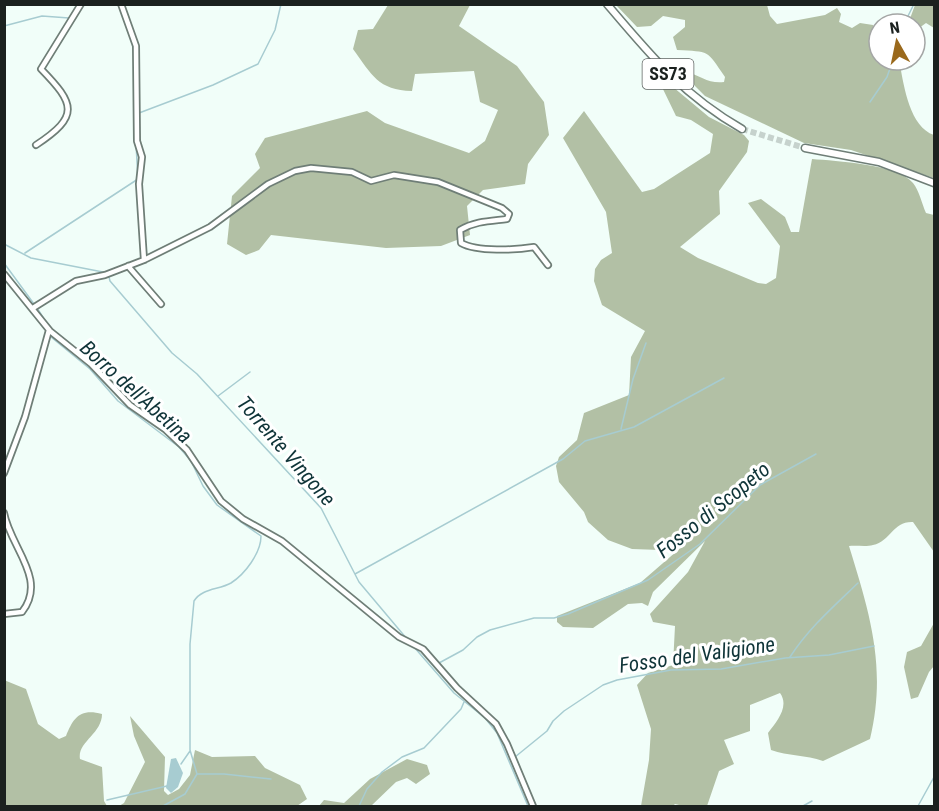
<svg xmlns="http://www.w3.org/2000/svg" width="939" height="811" viewBox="0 0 939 811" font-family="'Roboto Condensed',sans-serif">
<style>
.forest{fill:#b2c0a5}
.water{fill:#a7ccd1}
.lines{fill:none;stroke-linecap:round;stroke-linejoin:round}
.stream{stroke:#a7ccd1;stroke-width:1.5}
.major-tunnel{stroke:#c6d2cd;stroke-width:6;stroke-dasharray:6 3;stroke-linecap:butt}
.minor-casing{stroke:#6f7e77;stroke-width:8}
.major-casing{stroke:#6f7e77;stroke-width:9}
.minor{stroke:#fff;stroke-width:4.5}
.major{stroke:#fff;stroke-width:6}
.labels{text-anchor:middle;stroke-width:6;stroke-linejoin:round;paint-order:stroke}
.shield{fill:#fff;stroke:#5f6462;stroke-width:1.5}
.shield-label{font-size:18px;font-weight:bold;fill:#1b211f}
.water-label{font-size:21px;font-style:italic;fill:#0f3438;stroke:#fff}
</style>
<rect width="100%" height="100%" fill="#f1fef9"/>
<path class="forest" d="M388,5H470L459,26L517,66L544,102L549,135L528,164L525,184L483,190L467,206L470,235L441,246L386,248L271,235L259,250L246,255L227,244L232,196L260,168L255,154L265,138L367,111L385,123L469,153L485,141L498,110L480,102L474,71L415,74L412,91C378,90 372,75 353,49L358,30L373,29Z
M616,5H767L770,16L777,24L825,15L837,8L841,14L839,22L852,28L860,23L873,25L879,36V60H901L900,65C904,87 910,127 934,135V178L851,150L804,143L705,96L683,74L686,71C700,76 709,84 724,82L725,77C706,49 710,52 677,50L673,37L685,27V20L663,16L651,26L637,27Z
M915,5H934V28L926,23L915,31V24H908Z
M661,77L709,117L744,135L749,141L747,152L719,191L720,214L680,247L698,258L758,283L766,284L776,278L780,246L748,203L761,199L785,217L791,232H799L812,159C836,161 897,164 913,183C919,190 922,204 926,213L934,215V552L913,522C893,521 891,541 873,545C866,547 856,545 849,546C870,614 887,668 870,739L823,761C806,755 788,756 771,750L768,733C776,722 790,707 780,693L750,705V731L724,740L734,764L719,771L707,806H683L675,804L673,806H641L649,760L651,729L637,685L648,673L673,665L675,626L653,622L650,614L688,572L705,541L653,592L648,606L642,603L628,604L593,628L563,627L557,622V616L640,583L685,544L660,550L632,549L608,540L588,522L584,512L559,482L556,466L559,457L577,440L584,413L629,395L631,357L645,331L602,305L594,281L595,269L601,260L612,253L606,212L563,138L584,111L642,192L654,189L710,153L713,134L691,120L676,116L661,85Z
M934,623V666L929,672L918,697L911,699L904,667L907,652L921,646Z
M4,680L26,689L38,724L59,739L66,736C73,719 79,708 102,714C102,734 77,742 80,759L102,767L104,801L107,806H5Z
M130,716L165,757L164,791L168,795L179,789L190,775L195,750L212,757L255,756L265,768L300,785L307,799L297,806H119L124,803L145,762L134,736Z
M407,759L427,765L430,774L416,784L407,778L396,782L371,806H319L324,800L344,803L370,779Z"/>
<path class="water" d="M176,758L183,773L178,787L171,793L166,788L171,759Z"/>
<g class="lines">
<path class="stream" d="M904,24L914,4
M4,26L42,16L69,18
M870,102L887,77L893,60
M139,113L213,85L258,64L275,30L281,4
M4,244L31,258L108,273L110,281L172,353L197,374L321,508L359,582L407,639
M25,253L138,179L136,144
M4,263L34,304
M37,308L50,328
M51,333V337L90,369L118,401L179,447L191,461L203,486L217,505L261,536C261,553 245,574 231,583C219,590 202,588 194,601L190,644V750L197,774L185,794L163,806
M218,396L250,372
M621,429L633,379L646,343
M355,574L563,459L585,441L634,427L724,378
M414,647L454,693L485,718L497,733L528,806
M790,657C809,628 833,607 858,583
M439,663L463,650L477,637L490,630L534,618H554L568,614L648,580L700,544L760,485L816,454
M515,757L547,731L553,721L564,711L603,685L617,680L671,670L721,669L785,658L829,655L874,646
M181,764L190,751
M197,774H224L271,779
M107,800L167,786
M359,806L367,789L382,772L402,757L424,748L461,709L464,702
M803,806L812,801
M918,806L934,777"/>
<path class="major-tunnel" d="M742,129L805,148"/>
<defs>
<path id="minor" d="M121,4L136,46L137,141L142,157L139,184L144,260
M36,145C80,116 75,104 41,69L81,4
M128,266L161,304
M4,274L50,331L91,364L130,405L166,430L187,450L221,501L243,519L282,541L399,637L423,649L457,688L496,724L507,744L533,806
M33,308L76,281L105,275L144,260L210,227L268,184L295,171L311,168L352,172L371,181L394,175L438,182L502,208L509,214L507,219C491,221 475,221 460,230L461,243C477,252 516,250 534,247L548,265
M4,473L25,417L49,330
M4,513C10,547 48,579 22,612L4,614"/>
<path id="major" d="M607,4C651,56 683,95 742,129
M805,148L879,162L934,183"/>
</defs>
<use href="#minor" class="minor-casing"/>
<use href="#major" class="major-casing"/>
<use href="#minor" class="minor"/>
<use href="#major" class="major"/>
</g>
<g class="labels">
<rect class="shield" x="642.5" y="59" width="51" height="30" rx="4.5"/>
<g class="shield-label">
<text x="668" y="80">SS73</text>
</g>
<g class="water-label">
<text transform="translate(136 392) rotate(42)" y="7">Borro dell'Abetina</text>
<text transform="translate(286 451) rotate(49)" y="7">Torrente Vingone</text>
<text transform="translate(713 510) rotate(-39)" y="7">Fosso di Scopeto</text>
<text transform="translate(697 655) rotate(-8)" y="7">Fosso del Valigione</text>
</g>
</g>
<rect width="939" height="811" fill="none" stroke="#1b211f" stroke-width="12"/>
<g transform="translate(897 42) rotate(351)"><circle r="28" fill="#ffffff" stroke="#a4a6a5" stroke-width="1.5"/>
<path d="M0-4.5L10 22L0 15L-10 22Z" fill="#9a691c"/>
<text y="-9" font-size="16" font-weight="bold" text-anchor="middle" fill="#1b211f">N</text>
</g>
</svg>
